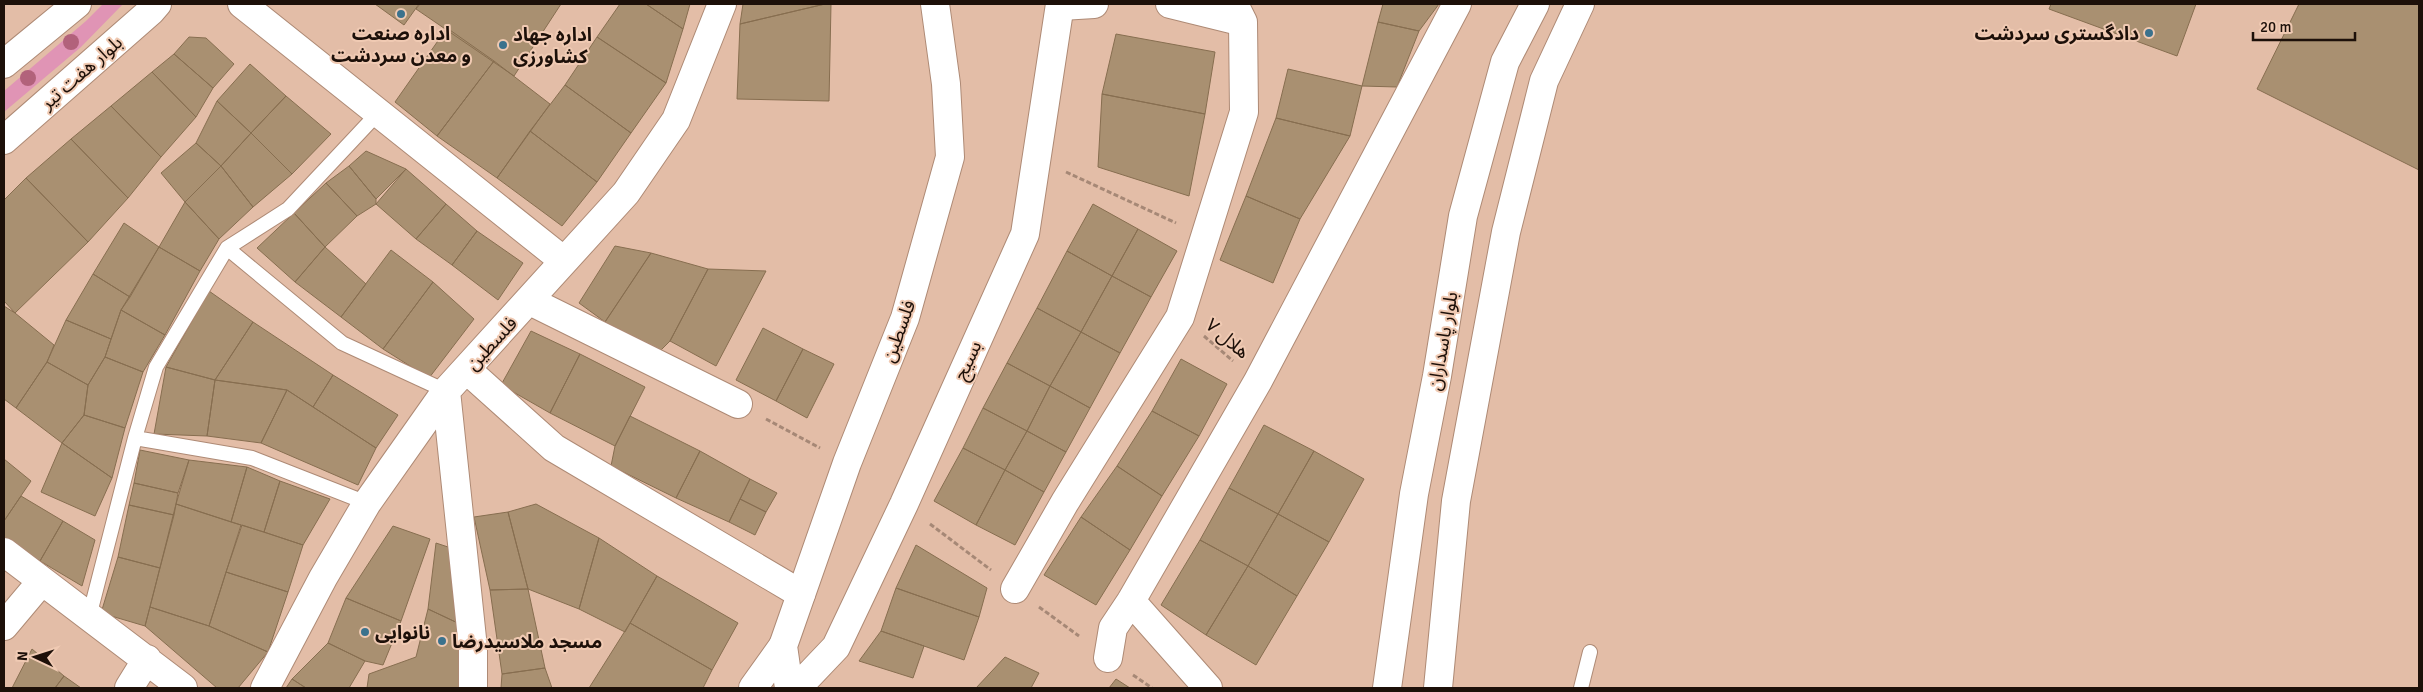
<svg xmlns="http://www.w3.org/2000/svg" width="2423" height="692" viewBox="0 0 2423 692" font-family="Signika,'Noto Sans Arabic',sans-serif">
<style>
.green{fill:#e094b5}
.building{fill:#a99071;stroke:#876e50}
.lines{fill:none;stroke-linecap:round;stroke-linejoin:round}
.lane-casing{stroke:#ae8a75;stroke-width:16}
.street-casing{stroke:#ae8a75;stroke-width:30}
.secondary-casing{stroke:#ae8a75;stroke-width:30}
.path{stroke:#a68876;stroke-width:3;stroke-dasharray:5 2.5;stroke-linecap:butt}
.lane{stroke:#fff;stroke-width:14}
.street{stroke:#fff;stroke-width:28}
.secondary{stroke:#fff;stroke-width:28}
.tree{fill:#b2627b}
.poi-dot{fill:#3b728d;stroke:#f0cab3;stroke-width:2}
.labels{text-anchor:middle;stroke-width:4;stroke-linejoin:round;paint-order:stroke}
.poi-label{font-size:19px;font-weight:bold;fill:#1d1009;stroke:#f0cab3;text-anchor:start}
.street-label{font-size:19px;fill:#1d1009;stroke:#f0cab3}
</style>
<rect width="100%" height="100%" fill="#e3bda7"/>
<path class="green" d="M103,4H123L81,47L4,112V91L86,21Z"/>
<path class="building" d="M375,4H419L404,25Z
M420,4H561L514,76L416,9Z
M620,4H646L683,29L666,83L597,37Z
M646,4H690L683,29Z
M743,4H825L740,24Z
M825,4H831L829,101L737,99L740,24Z
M1383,4H1439L1419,31L1378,22Z
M2051,4H2196L2177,56L2049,9Z
M2299,4H2419V170L2257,89Z
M1378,22L1419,31L1397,87L1362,86Z
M447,28L494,61L437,136L395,102Z
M1116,34L1215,52L1205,114L1102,94Z
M189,37L206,38L234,64L213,88L174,54Z
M597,37L666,83L631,133L565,85Z
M174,54L213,88L196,117L152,72Z
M494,61L550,104L497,178L437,136Z
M250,64L286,96L251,133L217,101Z
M1288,69L1362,86L1350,136L1276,118Z
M152,72L196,117L161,157L111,106Z
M565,85L631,133L597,182L530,131Z
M1102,94L1205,114L1189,196L1098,167Z
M286,96L331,134L292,174L251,133Z
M217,101L251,133L221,166L196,143Z
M111,106L161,157L128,198L71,139Z
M1276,118L1350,136L1300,219L1246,196Z
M530,131L597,182L562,226L497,178Z
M251,133L292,174L253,207L221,166Z
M71,139L128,198L88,242L26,178Z
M196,143L221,166L185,202L161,173Z
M366,151L406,169L376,199L349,166Z
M221,166L253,207L219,239L185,202Z
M349,166L376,199V204L357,216L326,183Z
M406,169L446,204L416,239L376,204Z
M26,178L88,242L15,313L4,301V200Z
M326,183L357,216L325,247L294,213Z
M1246,196L1300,219L1273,283L1220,260Z
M185,202L219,239L200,271L159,247Z
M446,204L477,231L452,265L416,239Z
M1093,204L1138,229L1112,276L1067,251Z
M294,213L325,247L295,282L257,248Z
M124,223L159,247L130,297L93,274Z
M1138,229L1177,251L1151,297L1112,276Z
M477,231L523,263L498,300L452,265Z
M615,246L651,253L605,322L579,303Z
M159,247L200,271L165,335L121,310Z
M325,247L366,284L341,317L295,282Z
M391,250L433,282L383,349L341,317Z
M1067,251L1112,276L1081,332L1037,308Z
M651,253L708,269L670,341L658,353L605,322Z
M708,269L766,271L716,366L670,341Z
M93,274L130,297L121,310L111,339L66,320Z
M1112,276L1151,297L1120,353L1081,332Z
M433,282L474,319L429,378L383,349Z
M209,291L253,322L215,380L166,367Z
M4,306L15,313L54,345L47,362L16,408L4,399Z
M1037,308L1081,332L1050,386L1007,363Z
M121,310L165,335L143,372L105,357Z
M66,320L111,339L105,357L88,385L47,362Z
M253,322L333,375L313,407L287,390L215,380Z
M763,328L803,349L776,401L736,380Z
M531,331L580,354L550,413L501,385Z
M1081,332L1120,353L1090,408L1050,386Z
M803,349L834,364L807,418L776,401Z
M580,354L645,387L615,446L550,413Z
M105,357L143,372L125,428L84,415L88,385Z
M1181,359L1227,384L1199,436L1152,411Z
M47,362L88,385L84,415L62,443L16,408Z
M1007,363L1050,386L1027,431L983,408Z
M166,367L215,380L207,436L154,434Z
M333,375L398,415L376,448L313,407Z
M215,380L287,390L261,443L207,436Z
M1050,386L1090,408L1066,452L1027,431Z
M287,390L376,448L358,485L261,443Z
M983,408L1027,431L1005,470L963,448Z
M1152,411L1199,436L1162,496L1117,466Z
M84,415L125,428L112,478L62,443Z
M630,416L700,451L676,498L611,466L615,446Z
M1264,425L1314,451L1278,514L1229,488Z
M1027,431L1066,452L1044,492L1005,470Z
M62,443L112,478L95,516L41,492Z
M963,448L1005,470L976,525L934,501Z
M140,450L189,460L178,493L134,483Z
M700,451L750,479L729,522L676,498Z
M1314,451L1364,479L1329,542L1278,514Z
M4,459L31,481L4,521Z
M189,460L247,467L231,522L176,504Z
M1117,466L1162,496L1130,550L1081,517Z
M247,467L280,481L264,532L231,522Z
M1005,470L1044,492L1015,545L976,525Z
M750,479L777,493L766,512L740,499Z
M280,481L330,499L303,545L264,532Z
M134,483L178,493L174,515L129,505Z
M1229,488L1278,514L1248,566L1200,540Z
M21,496L63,521L40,561L4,540V521Z
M740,499L766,512L755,535L729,522Z
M176,504L241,525L209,626L150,607Z
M536,504L599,538L579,609L528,589L508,512Z
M129,505L174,515L160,568L118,557Z
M508,512L528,589L490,590L474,517Z
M1278,514L1329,542L1297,596L1248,566Z
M1081,517L1130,550L1096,605L1044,575Z
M63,521L95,540L82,586L40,561Z
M242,525L303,545L288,592L226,572Z
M393,526L430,539L401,621L346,598Z
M599,538L657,576L625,632L579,609Z
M1200,540L1248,566L1206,635L1161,605Z
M436,543L451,548L462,625L428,609Z
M916,545L987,588L979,617L896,588Z
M118,557L160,568L145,626L101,613Z
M1248,566L1297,596L1256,665L1206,635Z
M226,572L288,592L268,652L209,626Z
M657,576L738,623L712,670L630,623Z
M896,588L979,617L964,660L881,631Z
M528,589L545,668L502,674L490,590Z
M346,598L401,621L383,665L365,661L328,643Z
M150,607L209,626L268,652L238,688H217L145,626Z
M428,609L462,625L467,688H367L369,674L416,657Z
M630,623L712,670L703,688H589Z
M881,631L924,646L913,678L859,661Z
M328,643L365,661L349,688H306L292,679Z
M32,649L64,676L55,688H12Z
M1005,657L1039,673L1031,688H976Z
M545,668L552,688H501L502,674Z
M64,676L81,688H55Z
M292,679L306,688H286Z
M1116,679L1130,688H1109Z"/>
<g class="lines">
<defs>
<path id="lane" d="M227,248L342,343L446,391
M135,438L252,458L367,503
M89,617L135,438L156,367L227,248L288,209L378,113
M1581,688L1590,652"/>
<path id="street" d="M242,4L564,261
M1170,4L1243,22L1234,4
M1061,6L1094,4
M530,301L738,404
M466,369L554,448L801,594
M446,391L473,648V688
M4,552L183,688
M1015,589L1065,502L1180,317L1244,112L1243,22
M1131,601L1208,688
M4,626L41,582
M1108,658L1113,628L1131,601L1258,381L1457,4
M129,688L147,659
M265,688L323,578L367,503L446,391L626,193L676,120L722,4
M753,688L783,646"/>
<path id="secondary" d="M4,64L77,4
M4,140L151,11L157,4
M789,688L783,646L847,463L905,318L950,157L946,84L935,4
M797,688L836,647L904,504L1025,234L1060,4
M1387,688L1414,494L1437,376L1463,216L1505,62L1535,4
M1438,688L1456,501L1506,232L1544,81L1580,4"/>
</defs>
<use href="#lane" class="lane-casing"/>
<use href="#street" class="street-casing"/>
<use href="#secondary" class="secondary-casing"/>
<path class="path" d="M1066,172L1176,223
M1204,336L1233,361
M766,419L820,448
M930,524L991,570
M1039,607L1079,636
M1133,675L1152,688"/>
<use href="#lane" class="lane"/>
<use href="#street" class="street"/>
<use href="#secondary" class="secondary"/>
</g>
<g class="tree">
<circle cx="71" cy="42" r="8"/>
<circle cx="28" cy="78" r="8"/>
</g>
<g class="poi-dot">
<circle cx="401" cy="14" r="5"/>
<circle cx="2149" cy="33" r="5"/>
<circle cx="503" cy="45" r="5"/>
<circle cx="365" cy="632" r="5"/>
<circle cx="442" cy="641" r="5"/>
</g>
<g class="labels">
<g class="poi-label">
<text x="401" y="40" text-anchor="middle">اداره صنعت<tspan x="401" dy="22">و معدن سردشت</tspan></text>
<text x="2139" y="40" text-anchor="end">دادگستری سردشت</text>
<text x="513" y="41">اداره جهاد<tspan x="513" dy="22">کشاورزی</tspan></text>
<text x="375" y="639">نانوایی</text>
<text x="452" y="648">مسجد ملاسیدرضا</text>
</g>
<g class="street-label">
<text transform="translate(81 72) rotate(-41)" y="7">بلوار هفت تیر</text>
<text transform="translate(898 331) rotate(-70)" y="7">فلسطین</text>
<text transform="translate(1228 338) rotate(40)" y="7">هلال ۷</text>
<text transform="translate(1442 341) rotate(-80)" y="7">بلوار پاسداران</text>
<text transform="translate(491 343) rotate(-47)" y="7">فلسطین</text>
<text transform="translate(967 360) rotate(-65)" y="7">بسیج</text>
</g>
</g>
<rect width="2423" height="692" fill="none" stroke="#1d1009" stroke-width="10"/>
<g transform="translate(35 657) rotate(274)" stroke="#f0cab3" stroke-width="4" paint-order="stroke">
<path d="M0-4L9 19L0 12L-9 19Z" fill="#1d1009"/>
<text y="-8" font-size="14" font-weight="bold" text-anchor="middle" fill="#1d1009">N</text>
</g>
<path d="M2253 32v8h102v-8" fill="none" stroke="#1d1009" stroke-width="2.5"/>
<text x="2260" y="32" font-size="15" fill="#1d1009" stroke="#f0cab3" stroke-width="4" paint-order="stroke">20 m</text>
</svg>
